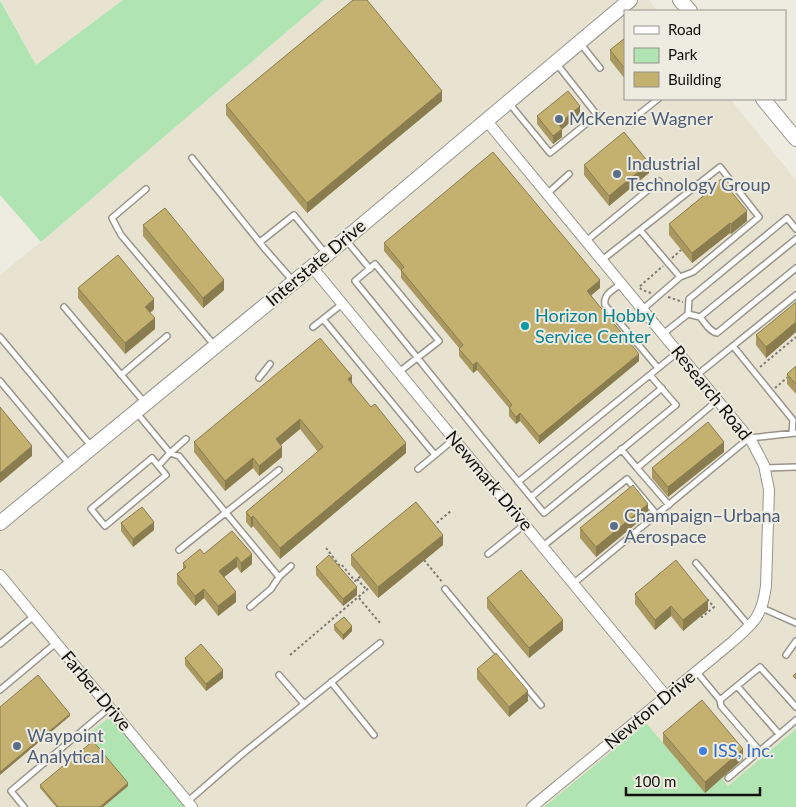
<svg xmlns="http://www.w3.org/2000/svg" width="796" height="807" viewBox="0 0 796 807" font-family="Lato,sans-serif">
<style>
.built{fill:#e8e3d1}
.green{fill:#b1e4b3}
.lines{fill:none;stroke-linecap:round;stroke-linejoin:round}
.lane-casing{stroke:#97948a;stroke-width:8}
.street-casing{stroke:#97948a;stroke-width:12}
.secondary-casing{stroke:#97948a;stroke-width:16}
.path{stroke:#7c7a73;stroke-width:2;stroke-dasharray:2.5 2.5;stroke-linecap:butt}
.lane{stroke:#fff;stroke-width:5}
.street{stroke:#fff;stroke-width:10}
.secondary{stroke:#fff;stroke-width:14}
.wall{fill:#a99860}
.shaded-wall{fill:#897c4e}
.building{fill:#c4b170;stroke:#897c4e}
.service-dot{fill:#5c6f8a;stroke:#eeebe1;stroke-width:2}
.culture-dot{fill:#0f9aa8;stroke:#eeebe1;stroke-width:2}
.shop-dot{fill:#3f7fe0;stroke:#eeebe1;stroke-width:2}
.labels{text-anchor:middle;stroke-width:4;stroke-linejoin:round;paint-order:stroke}
.service-label{font-size:18px;fill:#4e5e75;stroke:#eeebe1;text-anchor:start}
.street-label{font-size:18px;fill:#11100d;stroke:#eeebe1}
.culture-label{font-size:18px;fill:#0d838f;stroke:#eeebe1;text-anchor:start}
.shop-label{font-size:18px;fill:#366cbe;stroke:#eeebe1;text-anchor:start}
</style>
<rect width="100%" height="100%" fill="#eeebe1"/>
<path class="built" d="M1,0H123L36,65Z
M324,0H649L658,11H625V99H730L796,180V807H0V275L41,242Z"/>
<path class="green" d="M0,0L36,65L123,0H324L41,242L0,195Z
M107,719L113,720L185,807H103L128,786L87,735Z
M646,723L705,792L721,778L728,786L796,729V807H544Z"/>
<g class="lines">
<defs>
<path id="lane" d="M580,43L600,68
M509,103L550,153L597,115L556,63
M638,115L658,99
M192,158L265,249L293,281
M146,189L112,218L121,235L215,346
M547,194L569,174
M640,230L680,277
M346,240L370,269
M586,241L659,181
M260,242L294,215L326,254
M602,260L720,167L759,217L693,272L680,277L643,309
M621,284C613,290 603,294 605,305L658,368
M64,307L145,403
M688,314L700,317L796,239
M700,317C705,323 710,332 717,333L796,268
M323,319L435,455L418,469
M313,327L342,304
M663,334L688,314L689,299L787,218L796,229
M0,337L92,447
M733,346L793,420L792,433
M399,372L439,341L375,264L355,281C418,358 480,436 544,513L676,405L650,375
M121,375L167,336
M697,375L796,295
M259,378L270,364
M0,381L70,465
M136,412L170,453L179,456L279,577
M621,449L637,468
M435,455L454,439
M152,458L166,475L105,526L91,509Z
M159,465L170,453L186,439
M765,468L796,467
M518,482L678,352
M531,497L662,388
M669,505L637,468L718,400
M543,546L627,479L657,515
M179,550C212,523 246,497 279,470
M488,554L524,525
M696,563L750,627
M574,583L749,438L796,433
M445,589L541,705
M250,607L271,589L279,577L291,566
M762,608L796,623
M0,644L34,616
M786,655L796,641
M696,671L720,700L760,667L796,707
M279,675L304,704
M331,682L374,735
M737,686L779,734
M0,690L56,643
M720,700L721,706L760,751
M728,778L796,720
M187,802L241,755L380,643
M24,807L11,791L109,708"/>
<path id="street" d="M486,120L752,442L764,465L769,490L766,586C762,617 754,623 731,643L532,807
M312,267L666,696
M0,575L192,807"/>
<path id="secondary" d="M680,0L690,11
M763,99L796,139
M0,523L312,267L630,0"/>
</defs>
<use href="#lane" class="lane-casing"/>
<use href="#street" class="street-casing"/>
<use href="#secondary" class="secondary-casing"/>
<path class="path" d="M672,258L681,250
M651,293L642,290L639,287L663,266
M668,297L683,302
M760,367L796,337
M775,388L788,377
M433,526L452,510
M326,548L339,565L341,564L355,581L361,576
M424,560L443,583
M357,579L366,589
M359,598L380,623
M701,616L702,617L714,607L707,599
M290,655L370,587"/>
<use href="#lane" class="lane"/>
<use href="#street" class="street"/>
<use href="#secondary" class="secondary"/>
</g>
<path class="wall" d="M625,38V79L610,60V50Z
M442,101L307,213L226,115V105Z
M580,114L562,129V137L553,144L537,124V116Z
M584,165L649,173L609,206L584,175Z
M706,192L747,221L731,234L730,233L692,263L669,235V224L706,194Z
M143,225L224,290L203,308L143,236Z
M384,243L600,288L591,295L639,361L539,444L520,421L516,424L509,416V408L477,370L473,373L459,356V348L401,278V271L384,251Z
M78,288L154,309L150,313L155,329L125,354L78,298Z
M796,302V332L766,358L756,345V335Z
M796,366V394L787,384V374Z
M352,384L406,453L280,559L253,526L251,528L246,522V512L318,452L300,429L281,445L282,457L259,476L253,468L225,491L194,452V442Z
M724,452L668,497L652,478V468Z
M648,514L596,557L580,538V528Z
M121,523L154,530L133,547L121,531Z
M232,531L252,564L241,573L237,567L224,577L236,602L218,616L204,598L195,606L177,584V574L183,569V563L204,554Z
M443,545L378,598L351,565V555Z
M316,567L357,595L343,606L316,575Z
M635,594L708,610L683,631L671,616L655,630L635,604Z
M487,598L563,630L529,658L487,608Z
M334,625L352,631L343,640L334,630Z
M185,658L223,678L206,691L185,665Z
M477,669L528,701L509,717L477,679Z
M663,733L743,759L705,793L663,743Z
M40,785L128,786L103,807H56L40,788Z"/>
<path class="shaded-wall" d="M442,91V101L307,213V203Z
M580,106V114L559,132V124Z
M562,129V137L553,144V136Z
M649,163V173L609,206V196Z
M747,211V221L731,234V224Z
M730,223V233L692,263V253Z
M224,280V290L203,308V298Z
M600,280V288L587,299V291Z
M154,299V309L145,317V307Z
M155,318V329L125,354V343Z
M796,322V332L766,358V347Z
M639,354V361L539,444V436Z
M477,362V370L473,373V365Z
M352,376V387L348,379Z
M520,413V421L516,424V417Z
M300,419V429L276,449V439Z
M724,442V452L668,497V487Z
M406,443V453L280,559V548Z
M32,446V456L0,483V473Z
M282,447V457L259,476V466Z
M253,458V468L225,491V481Z
M648,504V514L596,557V547Z
M253,516V526L251,528V518Z
M154,522V530L133,547V539Z
M443,535V545L378,598V587Z
M252,554V564L241,573V563Z
M237,557V567L219,581V571Z
M357,587V595L343,606V599Z
M204,589V598L195,606V596Z
M236,592V602L218,616V606Z
M708,600V610L683,631V620Z
M671,606V616L655,630V620Z
M563,620V630L529,658V648Z
M352,626V631L343,640V635Z
M223,670V678L206,691V684Z
M528,691V701L509,717V707Z
M70,714V716L0,775V772Z
M743,749V759L705,793V782Z
M128,783V786L103,807H100Z"/>
<path class="building" d="M353,0H367L442,91L307,203L226,105Z
M625,38V69L610,50Z
M568,91L580,106L559,124L562,129L553,136L537,116Z
M624,132L649,163L609,196L584,165Z
M493,152L600,280L587,291L639,354L539,436L520,413L516,417L509,408L512,405L477,362L473,365L459,349L463,345L401,270L404,267L384,243Z
M721,179L747,211L731,224L730,223L692,253L669,224L707,193L706,192Z
M165,208L224,280L203,298L143,225Z
M118,255L154,299L145,307L155,318L125,343L78,288Z
M796,302V322L766,347L756,335Z
M320,338L352,376L348,379L371,407L375,404L406,443L280,548L253,516L251,518L246,512L323,447L300,419L276,439L282,447L259,466L253,458L225,481L194,442Z
M796,366V384L787,374Z
M0,407L32,446L0,473Z
M708,422L724,442L668,487L652,468Z
M633,485L648,504L596,547L580,528Z
M416,502L443,535L378,587L351,555Z
M142,507L154,522L133,539L121,523Z
M232,531L252,554L241,563L237,557L219,571L236,592L218,606L204,589L195,596L177,574L186,567L183,563L200,549L204,554Z
M329,555L357,587L343,599L316,567Z
M676,560L708,600L683,620L671,606L655,620L635,594Z
M521,570L563,620L529,648L487,598Z
M344,617L352,626L343,635L334,625Z
M201,644L223,670L206,684L185,658Z
M496,653L528,691L509,707L477,669Z
M796,673V679L793,676Z
M38,675L70,714L0,772V707Z
M702,700L743,749L705,782L663,733Z
M93,741L128,783L100,807H58L40,785Z"/>
<g class="service-dot">
<circle cx="559" cy="119" r="5"/>
<circle cx="617" cy="174" r="5"/>
<circle cx="614" cy="526" r="5"/>
<circle cx="17" cy="746" r="5"/>
</g>
<circle class="culture-dot" cx="525" cy="326" r="5"/>
<circle class="shop-dot" cx="703" cy="751" r="5"/>
<g class="labels">
<g class="service-label">
<text x="569" y="125">McKenzie Wagner</text>
<text x="627" y="170">Industrial<tspan x="627" dy="21">Technology Group</tspan></text>
<text x="624" y="522">Champaign–Urbana<tspan x="624" dy="21">Aerospace</tspan></text>
<text x="27" y="742">Waypoint<tspan x="27" dy="21">Analytical</tspan></text>
</g>
<g class="street-label">
<text transform="translate(316 263) rotate(-40)" y="6">Interstate Drive</text>
<text transform="translate(711 393) rotate(51)" y="6">Research Road</text>
<text transform="translate(489 481) rotate(50)" y="6">Newmark Drive</text>
<text transform="translate(96 691) rotate(50)" y="6">Farber Drive</text>
<text transform="translate(650 710) rotate(-40)" y="6">Newton Drive</text>
</g>
<g class="culture-label">
<text x="535" y="322">Horizon Hobby<tspan x="535" dy="21">Service Center</tspan></text>
</g>
<g class="shop-label">
<text x="713" y="757">ISS, Inc.</text>
</g>
</g>
<rect x="624" y="10" width="162" height="90" fill="#eeebe1" stroke="#96938c"/>
<rect x="634" y="26" width="25" height="8" fill="#ffffff" stroke="#96938c"/>
<text x="668" y="35" font-size="15" fill="#11100d">Road</text>
<rect x="634" y="48" width="25" height="15" fill="#b1e4b3" stroke="#96938c"/>
<text x="668" y="60" font-size="15" fill="#11100d">Park</text>
<rect x="634" y="72" width="25" height="15" fill="#c4b170" stroke="#96938c"/>
<text x="668" y="85" font-size="15" fill="#11100d">Building</text>
<path d="M626 787v8h134v-8" fill="none" stroke="#11100d" stroke-width="2.5"/>
<text x="634" y="787" font-size="15" fill="#11100d" stroke="#eeebe1" stroke-width="4" paint-order="stroke">100 m</text>
</svg>
